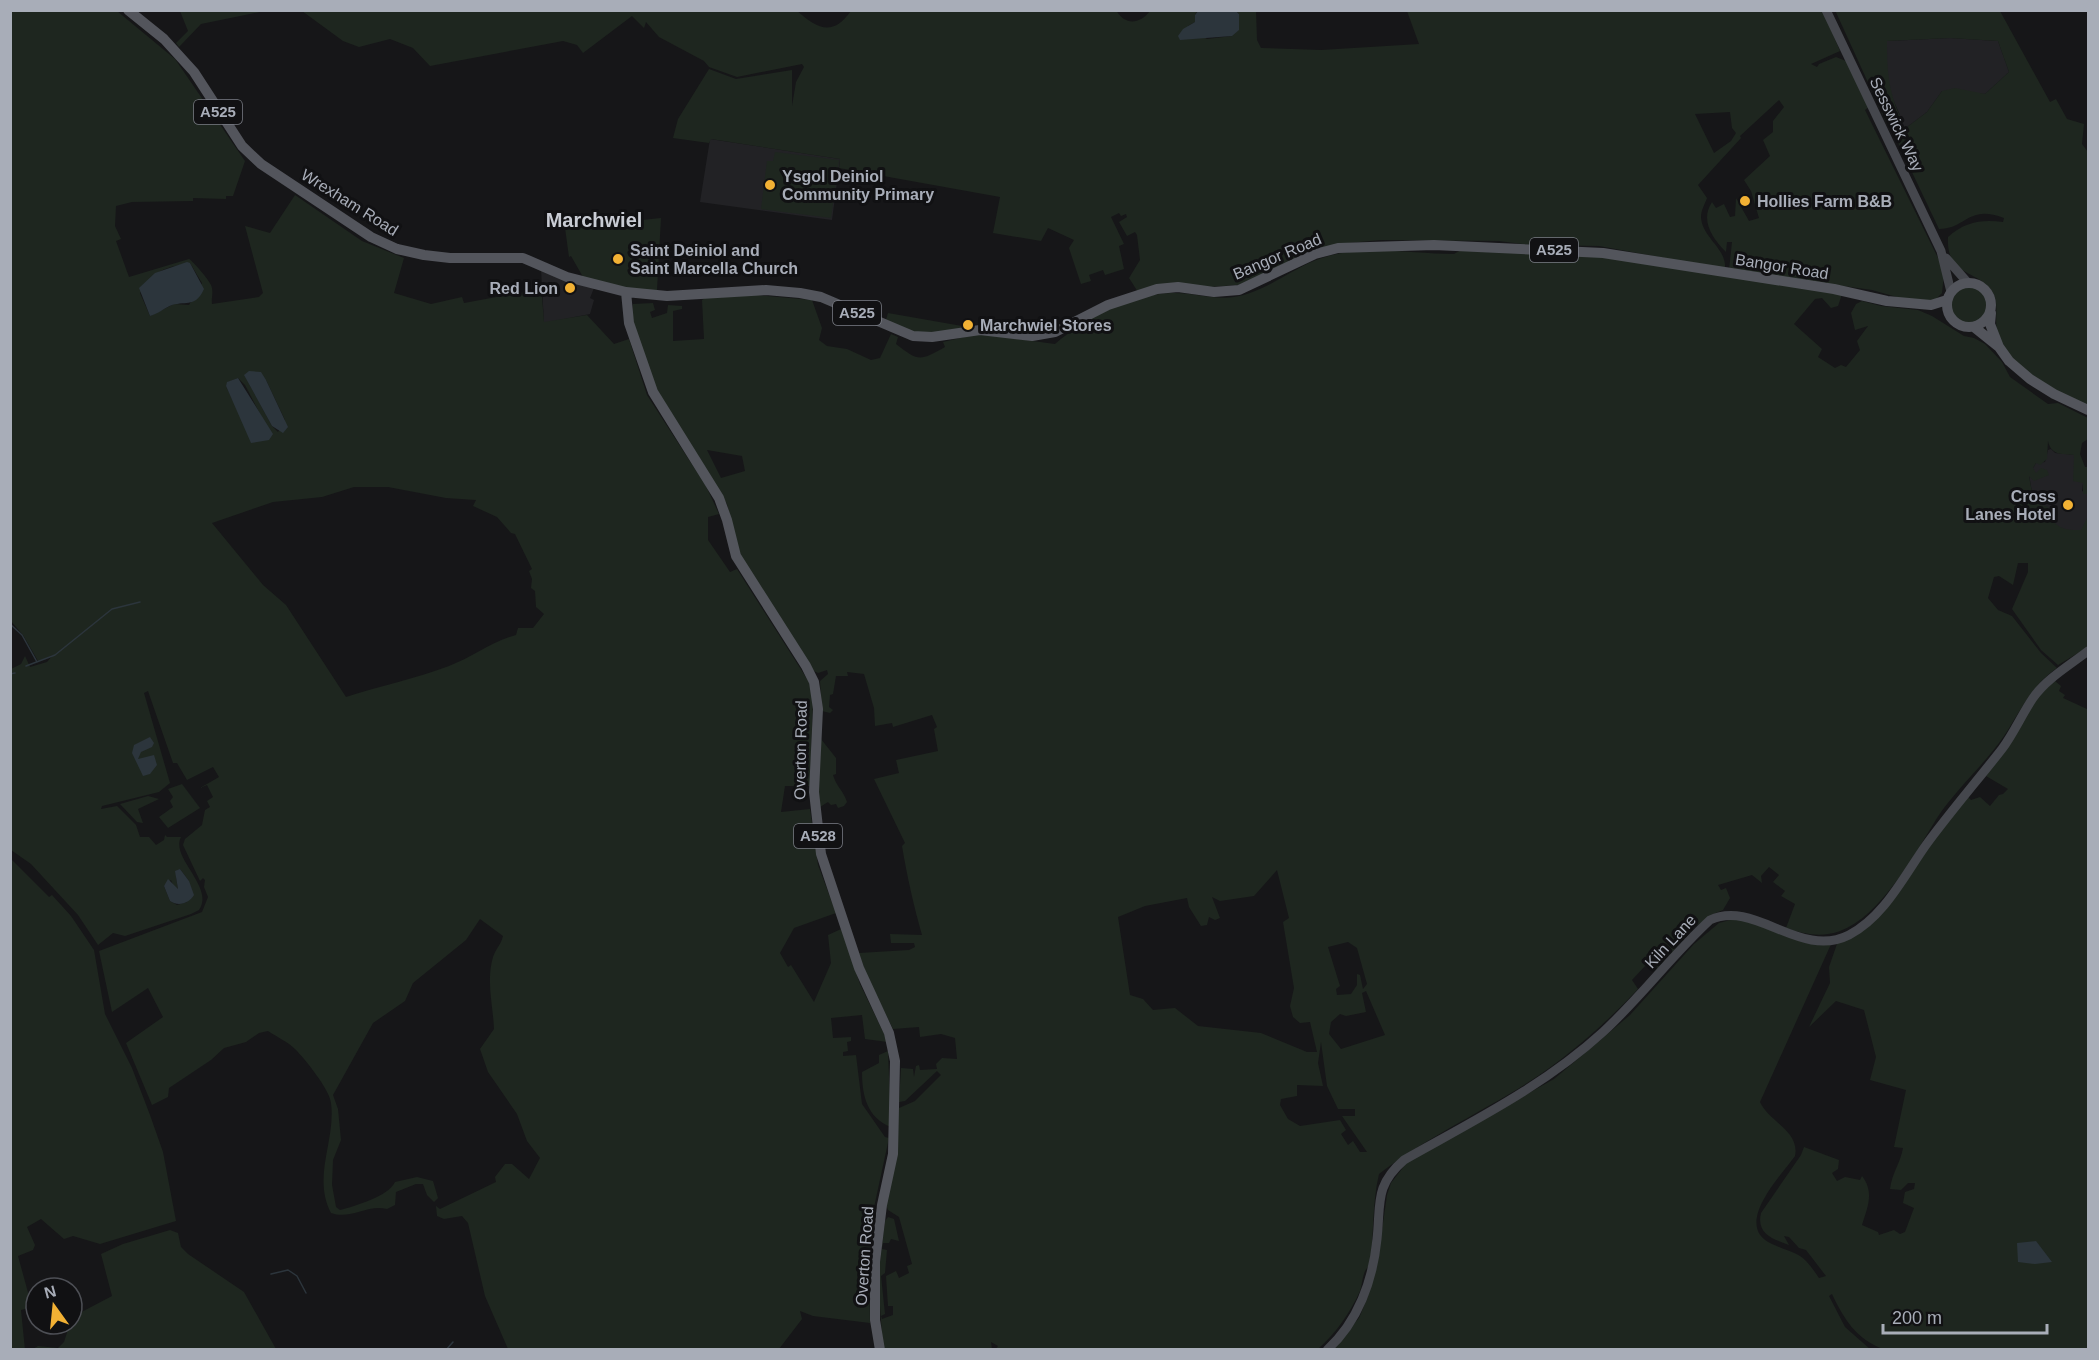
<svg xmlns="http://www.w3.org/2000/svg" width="2099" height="1360" viewBox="0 0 2099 1360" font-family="Arial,sans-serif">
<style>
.built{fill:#222225}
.green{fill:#1e261f;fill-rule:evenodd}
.water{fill:#2c353c}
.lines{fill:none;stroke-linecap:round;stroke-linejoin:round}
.stream{stroke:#2c353c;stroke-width:1.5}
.secondary{stroke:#45474d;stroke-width:9}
.primary{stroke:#53555c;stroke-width:10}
.poi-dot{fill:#f2b134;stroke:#111113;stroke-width:2}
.labels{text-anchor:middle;stroke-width:6;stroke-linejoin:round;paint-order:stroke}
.shield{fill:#111113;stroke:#7b7e86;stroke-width:1.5}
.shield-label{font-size:15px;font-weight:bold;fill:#a8adb8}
.street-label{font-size:16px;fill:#a8adb8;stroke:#111113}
.poi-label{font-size:16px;font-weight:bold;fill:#a8adb8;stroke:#111113;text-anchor:start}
.quarter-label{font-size:20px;font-weight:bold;fill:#c9ccd4;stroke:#111113}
</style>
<rect width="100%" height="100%" fill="#161618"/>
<path class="built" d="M1950,38L1998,41L2009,72L1985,94L1942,91L1927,112L1898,134L1888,121L1900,115L1891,95L1886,76L1887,41Z
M710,139L840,159L832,220L700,202Z
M541,269L594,288L590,298L594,300L590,314L544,323Z
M2051,449L2055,453L2075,455L2083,483L2082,491L2088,494V560L2041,541L2039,530L2052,518L2049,513L2034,503L2029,475L2036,463L2045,462L2048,450Z"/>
<path class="green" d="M796,10C818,29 832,37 851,11L1116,10C1125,26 1140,24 1150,11L1198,10L1195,15V22L1188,26L1207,39L1232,36L1239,14L1236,11L1256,10L1257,40L1261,48L1321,50L1419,44L1407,11H1823L1840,51L1811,64L1817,67L1819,64L1836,57L1846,61L1869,107L1865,110L1941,264L1944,274L1942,293L1935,300L1918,303L1872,290L1729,270L1732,242H1727L1726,252C1712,238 1700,220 1712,202L1716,208L1724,204L1730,217L1735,216L1736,198L1749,221L1759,218L1751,191L1744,180L1770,156L1763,140L1773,132V121L1784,107L1779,100L1740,136L1741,138L1698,185L1707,198C1705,204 1701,210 1701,217C1702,238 1727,248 1725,269L1599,246L1530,245L1499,241L1381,240L1337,244L1238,285L1138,292L1129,278L1140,260L1137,235L1135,232L1127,236L1119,222L1127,217L1126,214L1121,216L1119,213L1111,217L1124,244L1119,246L1124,269L1105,275L1103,270L1089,275L1091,281L1081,284L1069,248L1074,240L1048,228L1041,241L993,233L1000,197L839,168L840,159L711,139L709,143L673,138L678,119L709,69L736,79L792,70V106L796,82L804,67L802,64L737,77L709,67L704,61L659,37L646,22L644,28L632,16L583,53L577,45L563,41L430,66L413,48L390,39L359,47L343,41L302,11ZM1730,112L1732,128L1736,133L1731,141L1714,153L1695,114Z
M1835,10L2000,11L2050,102L2056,99L2067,119L2084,124L2082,144L2088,152V407C2057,391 2009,371 1998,334C1993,320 2001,302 1991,290C1975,269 1946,276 1948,237C1964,222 1982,219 2003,222L2004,218C1968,204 1966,229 1939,229L1891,128L1894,126L1898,134L1927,112L1942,91L1955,88L1985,94L2009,72L1998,41L1950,38L1887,41C1887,69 1888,90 1900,116L1886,122Z
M11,11H117L175,59L245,161L233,196H226V199L193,198V201L132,202L116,206L115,226L121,239L116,241L129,277L189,259C193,261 209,280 211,285C214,292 211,297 212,304L259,297L263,293L245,226L270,233L295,195L362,241L404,258L394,293L431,304L462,297L464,303L535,290L542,297L544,322L587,315L614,344L629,339L647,395L706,486L719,514L708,517V540L730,572L737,569L809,682L813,700L810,786H785L781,812L810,809L818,865L836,913L794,928L780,953L788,967L791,965L814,1002L831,963L828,935L841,929L860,984L888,1042L865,1039L862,1015L831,1018L833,1038L851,1037V1041L847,1042L848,1051L843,1052V1056L856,1055L862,1104L885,1137L889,1138L873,1212L869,1270L870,1323L813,1316L800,1311L802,1319L779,1349H508L485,1296L468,1223L462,1216L444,1219L437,1216L436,1206L440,1209L496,1182L495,1177L505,1164H512L529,1179L540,1158L527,1141L517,1114L488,1072L480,1049L494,1029C493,1005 486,981 493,957C496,948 501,945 503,936L480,919L466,940L413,983L405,1001L373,1023L333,1095L338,1109L341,1140L333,1160L332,1185L336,1207L340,1210C355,1206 389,1196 395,1182L417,1177L433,1181L438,1198L434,1202L427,1195L423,1184H416L396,1192L395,1205L387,1209C367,1204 351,1220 331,1213C312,1176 336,1141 331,1103C330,1090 305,1059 295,1049C288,1042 277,1037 268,1031L259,1033L246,1042L224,1048L211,1060L169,1088L168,1097L152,1105L126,1043L163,1017L148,988L112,1012L99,951L202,912L208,897L204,887L205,880L203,878L200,881L183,845L185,839L202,825L205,810L210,807L207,801L213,797L207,785L200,788L219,777L213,767L187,780L177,763H173L148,691L144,693L170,783L159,792L102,806L101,809L117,806L136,825L140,837H149L156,845L164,840L165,835L167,837H181C170,858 215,887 199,910L191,914L125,936L113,933L98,945L78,915L31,864L11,850V669L21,664L25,656L30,667L47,662L53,655L38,661L23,635L11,621ZM190,263L202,283L189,305L174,304L150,316L140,293C155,270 163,268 190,263ZM238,378L245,385L269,431L232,399L226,386L228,382ZM246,378L266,380L285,420L278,432L272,426ZM354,487H388L446,498L476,500L473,506L497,517L511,533L515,534L532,569L529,571L532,579L531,588L535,591L536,607L544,614L533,628H518L516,635C491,642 473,657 449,666C415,679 380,686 346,697L286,605L263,585L212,523L273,502L322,497ZM180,869L189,881L187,902L177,905L170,901L164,886L171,880L174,888L178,889L176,877Z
M180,11V10L265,11L201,24L179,47L176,43L188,31Z
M775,152L839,160L831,218L761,209L767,161H773Z
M661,218L657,290H631L583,277L571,256L569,257L565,228Z
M1461,250L1601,257L1842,294L1838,306L1831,308L1822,298L1815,299L1794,324L1822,349L1818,357L1835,368L1841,365L1846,367L1860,350L1857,341L1868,326L1855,330L1851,313L1856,304L1862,301L1881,306L1918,310L1932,316L1964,336L1974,338L1985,344L2002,362L2010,377L2048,404L2058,403L2088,418V439L2082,443L2080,454L2085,467H2088V494H2083V483L2073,481L2074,455C2061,454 2051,455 2048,441L2047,459L2040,465L2036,463L2033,468L2036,473L2041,468L2047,470L2049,475L2034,481L2029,476L2034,503L2048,507C2052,526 2061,531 2081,530L2088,516V647L2058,665L2041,650L2012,609L2028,572V563H2018L2013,585L1999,576L1994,577L1988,598L1998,610L2012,616L2041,653L2057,668C2031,686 2021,710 2004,736C1984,765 1956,789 1937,818C1915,854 1880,917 1840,931C1821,938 1804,934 1786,928L1795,904L1781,896L1785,891L1773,882L1779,875L1769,867L1761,876L1762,883L1752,875L1718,885L1721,890L1726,888L1730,898L1723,910L1713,914L1694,928L1655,971L1645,966L1632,980L1638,989C1605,1024 1568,1057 1527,1083C1478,1114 1425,1138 1379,1174C1372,1203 1374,1235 1370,1265C1362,1271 1363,1282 1360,1291C1350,1313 1336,1333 1318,1349L995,1350L998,1346L991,1342L992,1349H883L878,1278L885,1221L888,1217L894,1219L899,1241L891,1239L889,1243H883L882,1249L887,1250L885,1273L881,1276L885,1314L881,1316L882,1319L893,1315V1306H888L886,1276L896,1271L899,1278L909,1273L907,1266L912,1264L899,1217L888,1210L886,1204L899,1108L915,1101L941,1075L937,1071L905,1101L899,1102L901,1068L913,1069L914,1077L916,1066L919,1065L920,1070L937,1069L936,1064L942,1058L957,1059L955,1038L941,1034L920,1037L919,1027L893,1029L867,977L859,953L909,950L915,947L914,943H891L890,934L922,935C914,907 907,876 902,846L905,843L874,779L899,773L896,760L938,751L934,729L937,727L932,715L893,727L892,723L875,726L874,708L864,674L847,672L848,676H836L833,694L830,695L829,707L833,710L830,713L822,711L820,681L828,674L827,670L818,673L812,670L741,561L727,504L659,398L631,326L633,304L653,303L655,310L650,312L652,318L667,313L668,305L682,306V309L673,311V341L704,339L702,300L705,298L756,295L812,300L822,328L819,340L827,346L847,349L871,360L880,358L891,334L898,337L896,344C919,362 920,361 945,347L943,342L973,335H989L1055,344C1084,319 1131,294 1171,293C1192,292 1213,300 1234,297C1265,293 1293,267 1322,258C1364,244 1411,254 1454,254ZM707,450L742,456L745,471L721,478ZM1277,870L1289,918L1283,922L1294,988L1290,1006L1293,1017L1300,1023L1310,1022L1317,1052H1307L1261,1033L1198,1026L1175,1008L1153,1010L1143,999L1130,995L1118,917L1145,906L1187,898L1189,907L1201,926L1207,925L1209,917L1215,920L1220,918L1212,897L1220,901L1254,896ZM1348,942L1357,948L1367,984L1363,989L1360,975L1357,974V985L1351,994L1337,995L1336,989L1340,986L1328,947ZM1366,991L1385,1035L1341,1049L1329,1034L1331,1022L1340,1014L1346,1016L1366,1012L1362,993ZM1321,1042L1327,1086L1338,1109H1355V1116H1342L1367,1152H1360L1353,1141L1348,1145L1341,1134L1346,1130L1340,1120L1300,1126L1288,1119L1280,1105L1281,1099L1297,1096V1085L1323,1086L1318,1063Z
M1950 305a19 19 0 1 1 38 0a19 19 0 1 1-38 0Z
M888,313L962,326V328L926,335L885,323Z
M2055,681L2061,686L2059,691L2065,695L2063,698L2087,709L2088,706V1349H1883C1856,1339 1844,1319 1832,1294L1829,1296L1845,1327L1870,1349L1331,1350L1359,1318L1367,1299L1380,1244L1387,1195L1391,1183L1408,1161L1554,1079L1630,1015L1694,944L1719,923L1738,918L1832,942L1760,1102C1769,1122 1800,1131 1795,1156C1780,1177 1732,1226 1772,1244C1799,1256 1801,1251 1819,1278L1826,1276L1806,1250L1799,1248L1789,1237L1784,1236L1789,1245C1773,1239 1756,1234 1761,1213L1801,1155L1804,1147L1839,1160L1838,1169L1832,1173L1837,1181L1845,1177L1860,1180L1862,1176C1875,1193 1867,1208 1862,1225L1878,1232L1879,1235L1894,1230L1900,1234L1905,1232L1914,1208L1903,1203L1905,1192L1914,1189L1915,1183H1908L1901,1190L1890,1189C1892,1173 1900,1164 1903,1148L1894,1147L1906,1090L1870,1080L1876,1057L1864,1010L1836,1001L1809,1027L1830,983L1829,967L1838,941L1862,931L1968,797L1971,800L1980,797L1990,806L1999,795L2003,794L2008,789L1986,776L2042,691Z
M821,739L836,758V774L833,775C836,786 843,790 847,802L844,806L838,808L836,804L831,805L828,802L820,807L817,791Z
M182,784L200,808L168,828L159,817L173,807L170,801L173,797L168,789Z
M148,796L159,799L138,809L143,823L137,822L120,804Z
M11,859L49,897L52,895L71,916L94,950L105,1014L132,1068L150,1115L163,1152L176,1221L100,1244L73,1236L64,1239L41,1219L27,1227L35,1245L33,1250L18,1256L32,1307L21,1310L25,1350L10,1349Z
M888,1051L891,1127C867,1118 862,1095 862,1072L879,1063V1055Z
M170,1230L178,1233L181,1247L188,1254L244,1292L276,1349H33L38,1346L58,1348L64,1342L72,1317L112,1296L101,1254L123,1244Z"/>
<path class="water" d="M1198,11H1236L1239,14V30L1232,36L1180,40L1178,36L1183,29L1195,22V15Z
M187,262L190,263L204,289C196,307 187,301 172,305C164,308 158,314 150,316L139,288L155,273Z
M249,371L261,372L266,380L288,427L283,433L272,426L244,375Z
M238,378L273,434L269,440L251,443L226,386L227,382Z
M150,737L154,743L152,747L141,752L138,759L154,755L157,765L150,774L143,776L132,753L134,745Z
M180,869L189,881L194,895C189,903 179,907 170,901L164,886L168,879L178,889L175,871Z
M2036,1241L2052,1262L2035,1264L2018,1262L2017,1243Z"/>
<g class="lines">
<path class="stream" d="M10,624L22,635L37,662
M26,666L55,655L112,609L140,602
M10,674L15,673
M271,1274L288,1270L297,1276L306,1293
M446,1350L453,1342"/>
<path class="secondary" d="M1826,10L1941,251L1951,292
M1946,258L1968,283
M1327,1350C1358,1322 1373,1280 1377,1239C1381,1204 1374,1186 1404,1160C1473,1121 1544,1086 1603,1032C1641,997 1672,955 1710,920C1755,899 1800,960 1849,935C1884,917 1904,876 1926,845C1950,812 1977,781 2002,749C2014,733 2022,714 2033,698C2046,679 2070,665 2088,651"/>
<path class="primary" d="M128,10L164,39L194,72L242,146L261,164L371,237L397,249L424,255L450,258H523L567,277L626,292L667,296L766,290L800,293L821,297L913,336L932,337L980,330L1032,336L1055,332L1108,305L1157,289L1178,287L1214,292L1239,290L1315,254L1338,248L1434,245L1603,253L1834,289L1887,301L1931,305L1947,300
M1947 305a22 22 0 1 1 44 0a22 22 0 1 1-44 0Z
M626,292L629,323L653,392L719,498L727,520L736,556L806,666L814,682L818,709L814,792L821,854L859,968L889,1033L895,1061L893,1154L882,1205L875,1262V1320L880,1350
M1991,313L1990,324L1999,347
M1974,327L1999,347L2009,361L2030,379L2054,394L2088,410"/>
</g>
<g class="poi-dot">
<circle cx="770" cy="185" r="6"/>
<circle cx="1745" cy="201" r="6"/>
<circle cx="618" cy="259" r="6"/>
<circle cx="570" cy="288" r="6"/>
<circle cx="968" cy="325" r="6"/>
<circle cx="2068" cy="505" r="6"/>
</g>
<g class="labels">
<g class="shield">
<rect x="194" y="100" width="48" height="24" rx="4.5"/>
<rect x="1530" y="238" width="48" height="24" rx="4.5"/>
<rect x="833" y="301" width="48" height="24" rx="4.5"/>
<rect x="794" y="824" width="48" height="24" rx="4.5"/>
</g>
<g class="shield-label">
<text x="218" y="117">A525</text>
<text x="1554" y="255">A525</text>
<text x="857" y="318">A525</text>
<text x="818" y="841">A528</text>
</g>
<g class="street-label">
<text transform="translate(1897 124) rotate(64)" y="6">Sesswick Way</text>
<text transform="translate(350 202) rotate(32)" y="6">Wrexham Road</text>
<text transform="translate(1277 256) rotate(-23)" y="6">Bangor Road</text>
<text transform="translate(1782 266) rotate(9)" y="6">Bangor Road</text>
<text transform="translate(800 750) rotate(-89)" y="6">Overton Road</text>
<text transform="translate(1670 941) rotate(-47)" y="6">Kiln Lane</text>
<text transform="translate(864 1256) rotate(-86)" y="6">Overton Road</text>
</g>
<g class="poi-label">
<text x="782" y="182">Ysgol Deiniol<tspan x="782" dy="18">Community Primary</tspan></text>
<text x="1757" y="207">Hollies Farm B&amp;B</text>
<text x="630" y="256">Saint Deiniol and<tspan x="630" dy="18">Saint Marcella Church</tspan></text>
<text x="558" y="294" text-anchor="end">Red Lion</text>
<text x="980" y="331">Marchwiel Stores</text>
<text x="2056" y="502" text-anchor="end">Cross<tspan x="2056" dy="18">Lanes Hotel</tspan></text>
</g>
<g class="quarter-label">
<text x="594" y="227">Marchwiel</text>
</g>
</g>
<rect width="2099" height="1360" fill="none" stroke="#a8adb8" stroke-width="24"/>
<g transform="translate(54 1306) rotate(345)"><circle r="28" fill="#111113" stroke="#4d4f55" stroke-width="1.5"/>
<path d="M0-4.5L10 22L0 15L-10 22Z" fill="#f2b134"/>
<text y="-9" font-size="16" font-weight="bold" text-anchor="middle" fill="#a8adb8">N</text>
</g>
<path d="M1883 1324v9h164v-9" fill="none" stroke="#a8adb8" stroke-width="3"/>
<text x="1892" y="1324" font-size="18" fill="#a8adb8" stroke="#111113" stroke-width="4.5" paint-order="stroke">200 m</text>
</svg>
